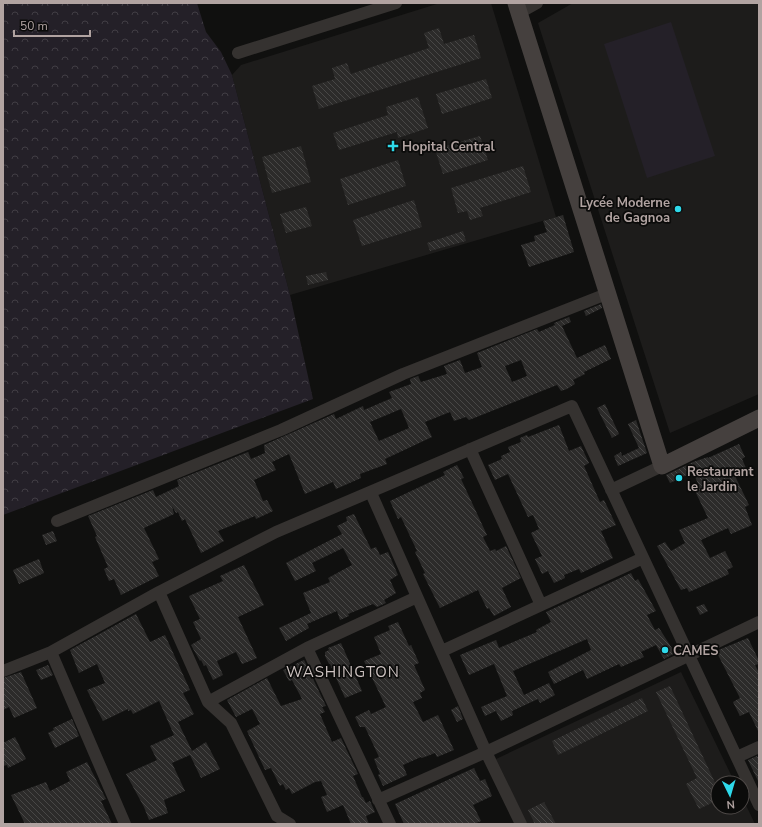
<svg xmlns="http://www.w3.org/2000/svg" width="762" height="827" viewBox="0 0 762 827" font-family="'Nunito Sans',sans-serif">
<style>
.built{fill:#1d1c1b}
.grass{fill:#242028}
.forest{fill:url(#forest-crowns)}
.building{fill:url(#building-back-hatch);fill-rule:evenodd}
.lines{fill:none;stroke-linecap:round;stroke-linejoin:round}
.street{stroke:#353230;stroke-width:12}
.secondary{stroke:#45403e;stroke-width:17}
.poi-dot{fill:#2ed9ea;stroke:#0b0b0a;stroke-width:1.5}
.labels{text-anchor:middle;stroke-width:3.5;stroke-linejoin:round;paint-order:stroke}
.poi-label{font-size:13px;font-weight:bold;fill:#b1a3a1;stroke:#0b0b0a;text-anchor:start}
.quarter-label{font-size:15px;letter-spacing:1px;fill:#cdc3c1;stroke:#0b0b0a}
</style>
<defs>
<pattern id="forest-crowns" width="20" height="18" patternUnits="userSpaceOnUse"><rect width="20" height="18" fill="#242028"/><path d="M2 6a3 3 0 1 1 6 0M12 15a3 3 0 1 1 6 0" fill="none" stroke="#413d44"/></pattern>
<pattern id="building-back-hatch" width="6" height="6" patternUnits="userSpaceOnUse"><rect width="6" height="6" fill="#2c2b2a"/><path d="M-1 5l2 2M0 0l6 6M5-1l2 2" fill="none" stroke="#484746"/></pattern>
</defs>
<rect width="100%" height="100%" fill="#10100f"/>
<path class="built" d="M440,3H491L556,217L290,295L232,75L241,65Z
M573,3H759V394L670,433L538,23Z
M681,672L735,783H718V807H742V797L755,824H527L496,759Z"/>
<path class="grass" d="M671,22L715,156L647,178L604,44Z"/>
<path class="forest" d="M3,3H197L206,32L221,52L232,75L290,295L313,399L3,515Z"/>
<path class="building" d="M439,28L444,44L474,35L481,58L319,109L312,86L335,79L332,68L347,63L351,74L429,48L424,33Z
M486,79L492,98L442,114L436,94Z
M418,97L428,128L398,138L397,132L339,150L333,133L388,115L386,107Z
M480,136L488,160L443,174L435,149Z
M301,146L311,182L272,193L262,157Z
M398,160L406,186L348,205L340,179Z
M523,166L531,192L480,208L483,216L470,220L467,211L458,213L451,188Z
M414,200L422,227L362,246L353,220Z
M306,207L312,226L286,233L280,214Z
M563,215L574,252L529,267L521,245L535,241L534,236L547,232L543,221Z
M463,231L466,241L430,251L427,243Z
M326,272L328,280L308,285L306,276Z
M601,304L602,308L586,316L584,311Z
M569,317L571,322L562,326L577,358L605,345L611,359L584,372L585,374L573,380L575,384L567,389L561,391L557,385L469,420L466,417L454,421L450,412L425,422L432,437L385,459L387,464L360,474L361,478L336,489L333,482L305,494L289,454L272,462L276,470L254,480L263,501L267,500L273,511L256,519L255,516L218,531L224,541L201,553L185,519L182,521L178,512L176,513L172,506L174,514L144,528L159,559L152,562L159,576L121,595L114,579L109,581L104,569L108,567L95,537L97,536L88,516L153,490L156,497L179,486L177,480L248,452L251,459L265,453L264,445L334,414L336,419L363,406L364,410L392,398L389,392L411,384L410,379L418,376L421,382L447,374L444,366L460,360L465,373L482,367L477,353L537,329L539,332L555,325L554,323ZM521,360L527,376L512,382L505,366ZM401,409L409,428L379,441L370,422Z
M605,404L619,434L612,438L597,408Z
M636,420L647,453L618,466L614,456L621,452L622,456L639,448L628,424Z
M559,425L569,451L581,446L589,463L584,466L600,502L604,500L616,525L601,531L613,558L581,573L579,569L564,575L565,578L554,583L548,571L542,574L535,559L542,556L531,533L539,529L533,515L528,517L508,474L495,480L488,465L502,459L501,456L510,452L508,447L521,442L520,438L527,435L528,437Z
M739,444L745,457L742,459L746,468L734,474L749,505L745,507L752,525L731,534L728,528L701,540L710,558L725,551L733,567L727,570L729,574L714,581L689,592L687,588L681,590L657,546L665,542L671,551L685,543L679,530L708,518L695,491L697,490L696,487L699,486L693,472L670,483L666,475L693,462L708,457V458Z
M457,465L464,478L461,479L486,533L487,535L483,537L490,551L495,549L496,551L506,546L521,578L502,588L511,607L494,616L489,608L487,609L478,590L440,608L423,574L425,573L415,552L417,551L401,517L398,519L390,501L445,475L443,472Z
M354,514L371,549L376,547L380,555L388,552L398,575L390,580L396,593L384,600L386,603L377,607L373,604L348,614L349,616L340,620L337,611L307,624L309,628L286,641L279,628L311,613L303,593L330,582L328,578L352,565L343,548L312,563L316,571L295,581L286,563L342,534L337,526L347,521L346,517Z
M53,531L57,541L46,545L42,535Z
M39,559L44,573L19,584L13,570Z
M244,565L264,605L238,617L257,658L242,664L236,652L217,661L223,675L213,680L206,665L204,666L201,660L200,661L191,645L201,639L193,622L200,619L189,596L223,581L220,576Z
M631,573L635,581L638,579L656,611L647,615L655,630L659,628L675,653L664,659L656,645L641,652L644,657L621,667L619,664L587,679L583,670L554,684L548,672L591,650L587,639L513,671L524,695L549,683L555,695L540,703L538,699L512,711L513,715L501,721L496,711L485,716L481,707L507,696L494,664L469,675L460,655L496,640L499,648L537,632L536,630L551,622L546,612Z
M704,604L708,611L700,615L696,607Z
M136,614L150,642L165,635L190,690L183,693L194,714L178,722L192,751L206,742L220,769L201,778L190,755L172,763L185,791L164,800L168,813L149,820L144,807L126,774L157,760L150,746L174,735L159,701L133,714L131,710L128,711V709L103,721L87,690L105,683L97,664L79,673L70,650Z
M398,622L409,646L411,645L419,663L414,665L425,690L420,693L422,698L413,702L423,722L438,715L454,750L437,757L435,753L422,758L421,757L403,765L407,775L383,786L378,775L380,774L374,759L379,757L365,727H360L355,717L369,710L371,714L386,707L364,661L381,654L374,637L390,630L388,626Z
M748,638L759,661V664L755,665L759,673V733L749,712L740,716L733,702L740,698L716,651Z
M341,643L362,691L345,698L330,664H329L325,656V652L329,650L328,648Z
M304,660L326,706L322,707L325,712L320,714L332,742L341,738L358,774L353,776L362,797H363L366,803L370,801L375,812L366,816L369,824H351L343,805L327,812L321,797L327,795L321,781L315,782L292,794L289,788L286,790L283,784L280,786L271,768L265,770L247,731L260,724L252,709L236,717L227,700L267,678L281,706L302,699L292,680L289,681L283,670Z
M48,665L53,675L41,680L36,670Z
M21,672L37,708L14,718L9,707L3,710V678Z
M670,686L718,789V792L714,794L718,800L699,809L686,784L697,778L656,692Z
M642,698L648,711L558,755L552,741Z
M458,706L463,719L457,722L451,710Z
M72,719L79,736L55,748L48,733L54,730L53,728Z
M15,737L26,759L8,768L7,765L3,766V743Z
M757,756L759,759V783L748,760Z
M87,762L106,799L101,801L112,824H25L11,795L46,782L50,791L70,781L66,772Z
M474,768L480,781L485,779L492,796L473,805L481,821L474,824H404L395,804Z
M544,802L556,824H535L528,810Z"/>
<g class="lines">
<path class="street" d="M519,13L537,3
M238,53L396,3
M470,449L541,605
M611,490L662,466
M371,493L486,752L521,824
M57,521L281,430L403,374L609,293
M159,592L208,702L231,723L277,816L290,824
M307,648L390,824
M442,651L643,558
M51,652L125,824
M3,671L51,652L159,592L276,532L572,406L759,805
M208,702L307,648L417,597
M737,757L759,747
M378,800L486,752L759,622"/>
<path class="secondary" d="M516,3L662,466L759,418"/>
</g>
<g class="poi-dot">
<path d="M391 140h4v4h4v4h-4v4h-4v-4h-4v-4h4z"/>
<circle cx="678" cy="209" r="4"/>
<circle cx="679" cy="478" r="4"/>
<circle cx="665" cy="650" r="4"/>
</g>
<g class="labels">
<g class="poi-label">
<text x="402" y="151">Hopital Central</text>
<text x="670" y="207" text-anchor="end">Lycée Moderne<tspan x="670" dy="15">de Gagnoa</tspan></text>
<text x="687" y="476">Restaurant<tspan x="687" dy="15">le Jardin</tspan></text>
<text x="673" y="655">CAMES</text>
</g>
<g class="quarter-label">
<text x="343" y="677">WASHINGTON</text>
</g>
</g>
<rect width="762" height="827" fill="none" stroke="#b1a3a1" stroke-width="8"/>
<g transform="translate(730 795) rotate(175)"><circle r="19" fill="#0b0b0a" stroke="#4d4846"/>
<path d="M0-3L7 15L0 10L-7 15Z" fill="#2ed9ea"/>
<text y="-6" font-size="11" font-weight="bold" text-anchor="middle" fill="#b1a3a1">N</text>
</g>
<path d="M14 30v6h76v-6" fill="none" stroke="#b1a3a1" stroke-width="2"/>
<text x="20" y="30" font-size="12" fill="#b1a3a1" stroke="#0b0b0a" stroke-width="3" paint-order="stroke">50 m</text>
</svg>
